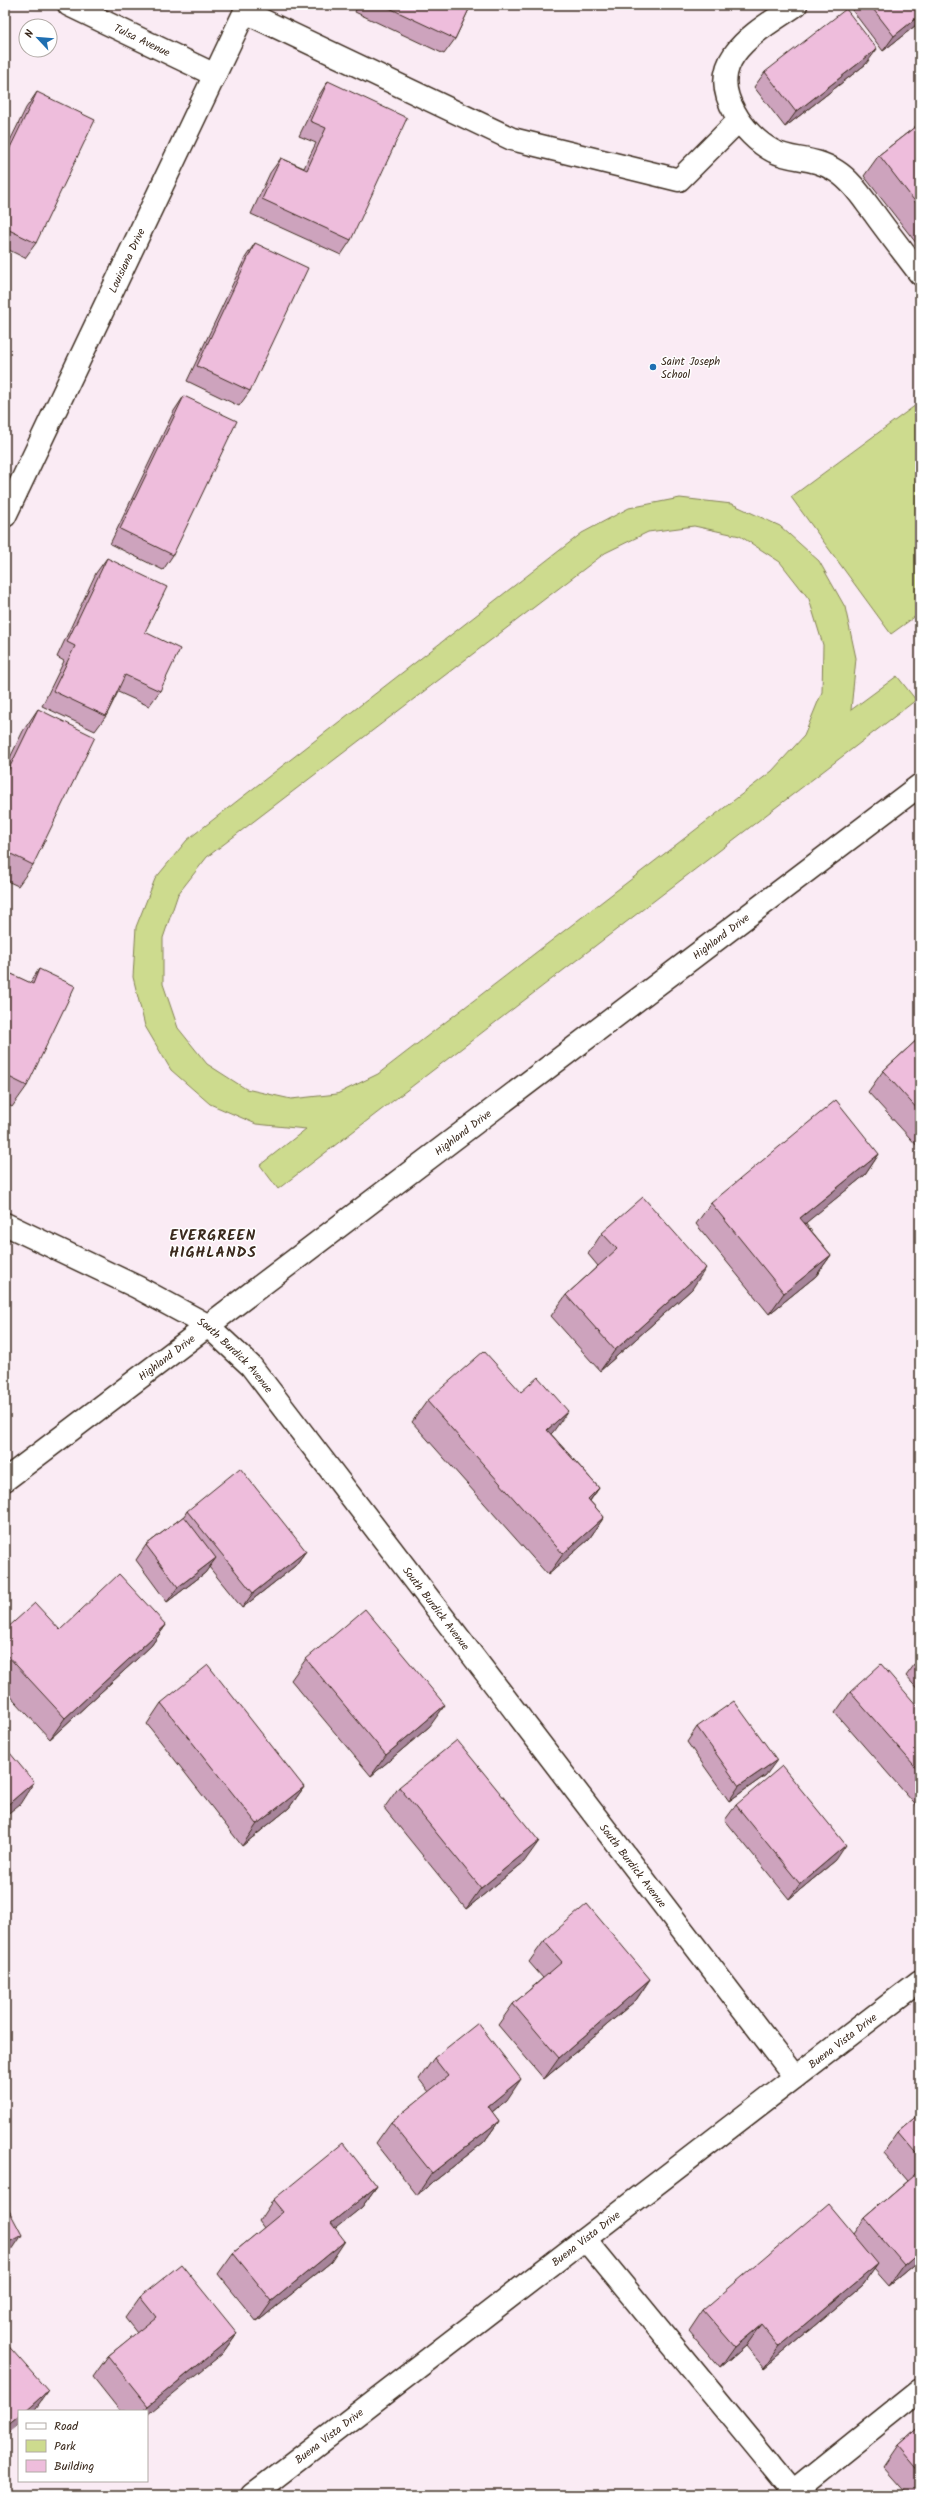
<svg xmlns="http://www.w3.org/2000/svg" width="925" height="2500" viewBox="0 0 925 2500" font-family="Kalam,sans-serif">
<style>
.green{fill:#cddb8e;stroke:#848256;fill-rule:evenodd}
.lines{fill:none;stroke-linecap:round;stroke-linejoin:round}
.lane-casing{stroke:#3b2a1e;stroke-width:25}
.street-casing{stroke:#3b2a1e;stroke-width:25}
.lane{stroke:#fff;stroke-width:22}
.street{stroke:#fff;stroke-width:22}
.wall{fill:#cda3bd;stroke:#3b2a1e}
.shaded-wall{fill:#a7849a;stroke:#3b2a1e}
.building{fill:#eebddc;stroke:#3b2a1e}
.poi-dot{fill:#1f6fb2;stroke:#fff;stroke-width:1.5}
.labels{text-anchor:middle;stroke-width:3;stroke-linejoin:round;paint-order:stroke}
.street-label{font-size:11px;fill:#3b2a1e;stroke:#fff}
.poi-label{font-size:11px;fill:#3b2a1e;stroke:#fff;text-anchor:start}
.district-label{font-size:15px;font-weight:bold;letter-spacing:1px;fill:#3b2a1e;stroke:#fff}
</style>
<rect width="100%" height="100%" fill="#faebf4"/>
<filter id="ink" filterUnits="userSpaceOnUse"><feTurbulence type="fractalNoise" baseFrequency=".025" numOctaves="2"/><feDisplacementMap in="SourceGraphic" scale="8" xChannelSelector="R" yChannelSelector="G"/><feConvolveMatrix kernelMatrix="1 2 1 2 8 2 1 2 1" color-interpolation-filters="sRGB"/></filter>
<g filter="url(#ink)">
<path class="green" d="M920,402V613L891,634L791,497Z
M680,498L732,504L780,526L819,561L845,607L856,658L851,710L897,676L916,700L278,1189L260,1165L306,1129L256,1124L210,1104L171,1070L145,1026L133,977L136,927L155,879L187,840L582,533L629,508ZM694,526L740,536L780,562L809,599L823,645L822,692L804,736L772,771L378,1074L337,1094L291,1099L246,1089L207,1064L178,1028L163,984V938L178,894L207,857L605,553L648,532Z"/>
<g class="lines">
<defs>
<path id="lane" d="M796,5C757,32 703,58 735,113C743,128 758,143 773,151C792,161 813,156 836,171C852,181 863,199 874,213C889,234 905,254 920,274
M245,12L512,139L679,180L739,120
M585,2239L793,2492L920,2390"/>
<g id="street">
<path id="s1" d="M69,5L215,75"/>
<path id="s2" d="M5,516L248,5"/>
<path id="s3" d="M5,1224L137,1287L207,1325L251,1366L795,2077"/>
<path id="s4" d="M5,1480L920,785"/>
<path id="s5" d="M252,2495L920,1981"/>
</g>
</defs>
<use href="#lane" class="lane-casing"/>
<use href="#street" class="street-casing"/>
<use href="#lane" class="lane"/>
<use href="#street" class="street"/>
</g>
<path class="wall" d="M358,5H471L455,39L444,54L355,12Z
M856,5H920V22L883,51L852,10Z
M866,64L785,127L754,87L765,72Z
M328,81L351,240L341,255L251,214L270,173L281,158L304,168L316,143L299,136L318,97Z
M37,92L36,243L25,258L5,248V151L26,108Z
M920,123V248L864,176L879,155Z
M255,243L250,391L239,406L187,381L245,258Z
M184,396L173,555L163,570L110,544L174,411Z
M107,558L145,632L160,691L149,706L118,692L106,716L95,731L42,706L64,661L57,657L96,573Z
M38,709L33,865L18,886L5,880V768L23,731Z
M39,969L27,1086L12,1107L5,1103V971L30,983Z
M920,1037V1149L868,1092L883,1071Z
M879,1154L865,1175L805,1223L831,1255L816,1276L769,1314L696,1224L711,1203Z
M602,1233L692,1289L600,1371L551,1316L566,1295L598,1266L588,1254Z
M427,1401L553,1432L551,1434L599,1488L590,1501L604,1517L589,1539L548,1575L412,1422Z
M187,1511L306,1551L295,1566L242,1608L209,1567L205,1573L167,1602L136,1560L146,1545L184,1516Z
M166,1625L151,1646L50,1739L5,1690V1630H60Z
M920,1657V1692L906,1676Z
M306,1659L430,1726L371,1776L291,1680Z
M850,1692L918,1707L920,1705V1810L835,1713Z
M161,1703L304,1787L289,1808L242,1846L147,1724Z
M697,1727L766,1775L729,1801L687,1742Z
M399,1787L524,1862L466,1909L384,1808Z
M736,1805L836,1860L789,1899L725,1820Z
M544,1941L650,1979L636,2000L544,2079L498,2025L513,2004L543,1978L529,1962Z
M434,2058L507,2100L492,2112L499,2121L484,2142L417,2195L376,2143L391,2122L429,2092L419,2079Z
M920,2113V2260L889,2286L874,2269L863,2285L764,2368L746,2346L720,2368L689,2331L703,2310L853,2234L864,2218L907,2181L883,2153L898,2132Z
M377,2186L362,2207L335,2228L331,2262L257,2322L218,2274L233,2253L264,2228L259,2221L273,2200Z
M140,2297L237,2333L222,2354L147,2411H120L93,2377L108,2356L137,2333L125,2318Z
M920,2427V2495H907L883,2468L898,2446Z"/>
<path class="shaded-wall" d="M920,15V22L883,51L894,36Z
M877,49L866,64L785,127L796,112Z
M879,1154L865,1175L786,1239L800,1218Z
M831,1255L816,1276L769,1314L784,1293Z
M706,1268L692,1289L600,1371L615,1350Z
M568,1411L553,1432L533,1451L547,1430Z
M599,1488L584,1509L588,1499Z
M604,1517L589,1539L548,1575L563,1554Z
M306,1551L295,1566L242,1608L253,1593Z
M216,1558L205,1573L167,1602L178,1587Z
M166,1625L151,1646L50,1739L65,1718Z
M445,1705L430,1726L371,1776L386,1755Z
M777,1760L766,1775L729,1801L739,1786Z
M34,1782L20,1804L5,1816V1807Z
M304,1787L289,1808L242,1846L257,1824Z
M539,1841L524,1862L466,1909L481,1888Z
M846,1845L836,1860L789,1899L800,1884Z
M650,1979L636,2000L544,2079L559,2058Z
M521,2079L507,2100L473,2127L488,2106Z
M499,2121L484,2142L417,2195L432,2173Z
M377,2186L362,2207L316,2244L331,2223Z
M22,2235L12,2250L5,2254V2244Z
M345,2241L331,2262L257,2322L272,2301Z
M920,2251V2260L889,2286L904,2265Z
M878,2264L863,2285L764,2368L779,2347Z
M761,2325L746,2346L720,2368L735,2347Z
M237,2333L222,2354L147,2415V2411H144L148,2406Z
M48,2391L34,2411H25Z
M19,2416V2424L5,2436V2428Z"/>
<path class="building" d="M383,5H471L455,39Z
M870,5H920V15L894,36Z
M846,9L877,49L796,112L765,72Z
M328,81L407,118L351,240L262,199L281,158L307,170L326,128L310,121Z
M37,92L95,120L36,243L5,228V158Z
M920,123V208L879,155Z
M255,243L308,268L250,391L197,366Z
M184,396L237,421L173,555L120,529Z
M107,558L167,587L145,632L180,649L160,691L125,675L106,716L53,691L75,646L67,642Z
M38,709L95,737L33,865L5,851V777Z
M39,969L75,986L27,1086L5,1075V971L33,984Z
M920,1037V1112L883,1071Z
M836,1100L879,1154L800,1218L831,1255L784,1293L711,1203Z
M643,1197L706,1268L615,1350L566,1295L617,1249L602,1233Z
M484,1351L521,1392L538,1377L568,1411L547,1430L599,1488L588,1499L604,1517L563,1554L427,1401Z
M240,1468L306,1551L253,1593L187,1511Z
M184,1516L216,1558L178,1587L146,1545Z
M119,1574L166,1625L65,1718L5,1653V1630L35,1603L60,1630Z
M365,1609L445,1705L386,1755L306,1659Z
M881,1664L918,1707L920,1705V1772L850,1692Z
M208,1665L304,1787L257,1824L161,1703Z
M734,1701L777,1760L739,1786L697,1727Z
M457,1740L539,1841L481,1888L399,1787Z
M5,1747L34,1782L5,1807Z
M782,1766L846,1845L800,1884L736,1805Z
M587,1904L650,1979L559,2058L513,2004L562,1962L544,1941Z
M478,2023L521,2079L488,2106L499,2121L432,2173L391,2122L448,2076L434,2058Z
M920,2113V2158L898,2132Z
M343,2143L377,2186L331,2223L345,2241L272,2301L233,2253L283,2212L273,2200Z
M920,2170V2251L904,2265L864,2218Z
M5,2203L22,2235L5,2244Z
M828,2204L878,2264L779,2347L761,2325L735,2347L703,2310Z
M181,2264L237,2333L148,2406L108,2356L156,2317L140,2297Z
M5,2342L48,2391L25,2411H19V2416L5,2428Z
M920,2427V2472L898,2446Z"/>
</g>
<circle class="poi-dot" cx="653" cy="367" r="4"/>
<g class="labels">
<g class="street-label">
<text dy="4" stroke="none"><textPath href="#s1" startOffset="81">Tulsa Avenue</textPath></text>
<text dy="4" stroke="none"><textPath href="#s2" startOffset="283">Louisiana Drive</textPath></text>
<text dy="4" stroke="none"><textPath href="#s4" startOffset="899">Highland Drive</textPath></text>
<text dy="4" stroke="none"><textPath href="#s4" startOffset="575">Highland Drive</textPath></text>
<text dy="4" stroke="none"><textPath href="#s4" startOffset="203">Highland Drive</textPath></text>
<text dy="4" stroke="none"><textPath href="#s3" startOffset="267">South Burdick Avenue</textPath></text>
<text dy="4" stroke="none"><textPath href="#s3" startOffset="591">South Burdick Avenue</textPath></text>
<text dy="4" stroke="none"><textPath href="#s3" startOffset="915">South Burdick Avenue</textPath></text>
<text dy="4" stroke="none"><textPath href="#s5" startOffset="745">Buena Vista Drive</textPath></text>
<text dy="4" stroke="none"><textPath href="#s5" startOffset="421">Buena Vista Drive</textPath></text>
<text dy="4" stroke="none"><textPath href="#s5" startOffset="97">Buena Vista Drive</textPath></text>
</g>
<g class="poi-label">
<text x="661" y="365">Saint Joseph<tspan x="661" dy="13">School</tspan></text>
</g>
<g class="district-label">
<text x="213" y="1240">EVERGREEN<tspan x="213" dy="17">HIGHLANDS</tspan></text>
</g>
</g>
<rect width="925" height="2500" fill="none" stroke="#fff" stroke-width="20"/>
<rect x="10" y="10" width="905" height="2480" fill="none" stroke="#3b2a1e" stroke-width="1.5" filter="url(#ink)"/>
<rect x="18" y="2410" width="130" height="72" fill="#ffffff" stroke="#b1aaa5"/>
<rect x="26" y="2423" width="20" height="6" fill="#ffffff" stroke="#b1aaa5"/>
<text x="54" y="2430" font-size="12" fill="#3b2a1e">Road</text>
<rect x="26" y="2440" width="20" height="12" fill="#cddb8e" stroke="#b1aaa5"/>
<text x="54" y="2450" font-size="12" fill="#3b2a1e">Park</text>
<rect x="26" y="2460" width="20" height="12" fill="#eebddc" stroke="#b1aaa5"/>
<text x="54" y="2470" font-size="12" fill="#3b2a1e">Building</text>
<g transform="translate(38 38) rotate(296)"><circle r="19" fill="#ffffff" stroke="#b1aaa5"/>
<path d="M0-3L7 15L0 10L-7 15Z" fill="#1f6fb2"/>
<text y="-6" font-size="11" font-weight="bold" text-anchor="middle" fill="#3b2a1e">N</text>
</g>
</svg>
